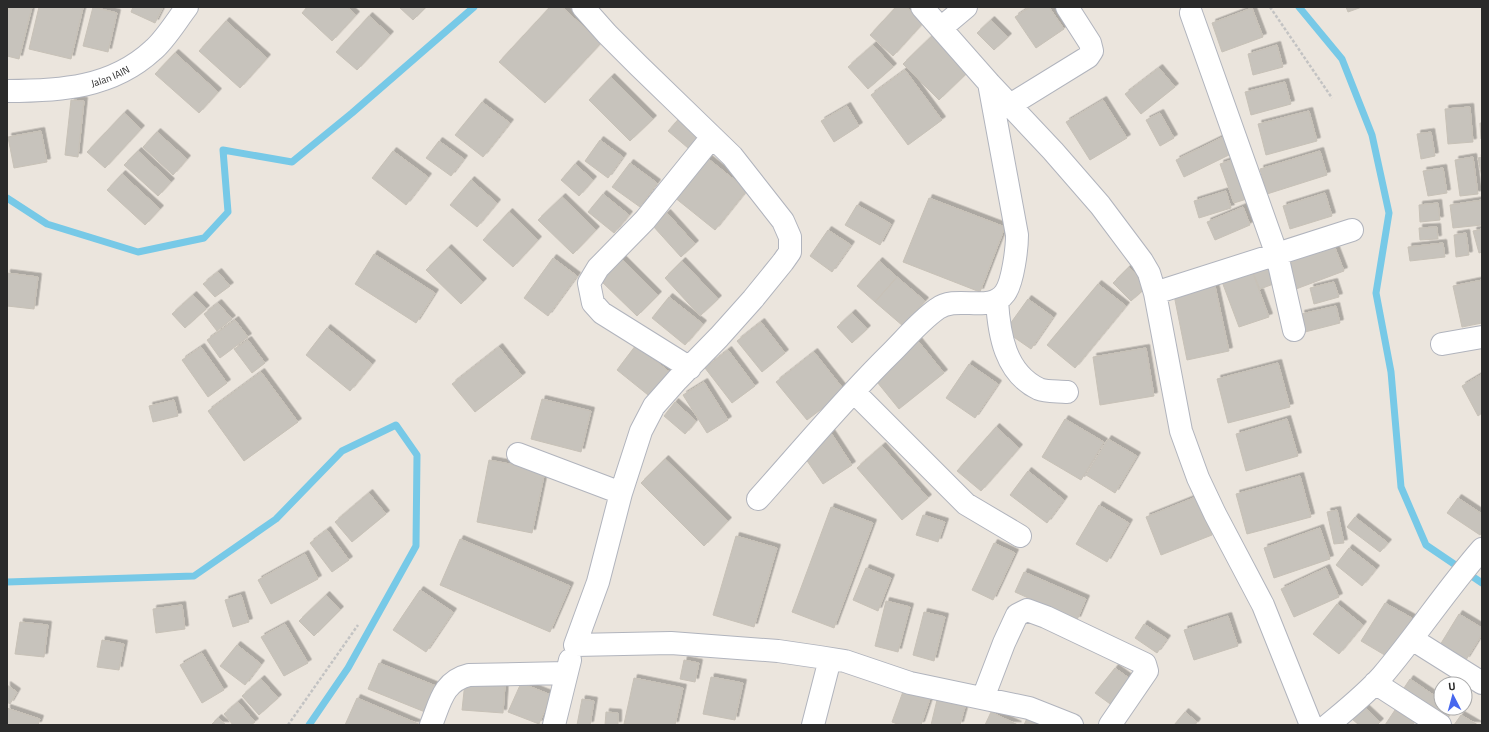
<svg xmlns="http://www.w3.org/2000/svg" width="1489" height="732" viewBox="0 0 1489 732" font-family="'Titillium Web',sans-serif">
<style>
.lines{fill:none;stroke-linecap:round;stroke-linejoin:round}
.stream{stroke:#77c9e7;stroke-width:7}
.building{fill:#c7c3bc;stroke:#c7c1b7;filter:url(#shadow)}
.street-casing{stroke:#b1b4bd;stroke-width:24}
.secondary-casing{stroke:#b1b4bd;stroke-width:24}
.path{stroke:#c3c3c3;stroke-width:2.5;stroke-dasharray:3 2;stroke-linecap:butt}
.street{stroke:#fff;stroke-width:22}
.secondary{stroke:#fff;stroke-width:22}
.labels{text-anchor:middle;stroke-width:3.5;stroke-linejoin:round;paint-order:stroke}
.street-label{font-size:10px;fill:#2a2a2a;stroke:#fff}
</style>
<defs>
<filter id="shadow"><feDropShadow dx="3.5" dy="-3.5" stdDeviation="0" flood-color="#0004"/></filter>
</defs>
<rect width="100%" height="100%" fill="#ebe5dd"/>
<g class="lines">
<path class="stream" d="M1299,7L1342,59L1372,135L1389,213L1376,293L1391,372L1401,487L1426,545L1482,583
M7,198L47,224L138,252L204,238L228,212L223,150L292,162L352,113L474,7
M7,582L194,576L276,519L342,451L396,425L417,455L416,546L348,668L309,725"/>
</g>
<path class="building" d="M9,7H32L19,59L7,56V14Z
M39,7H78L83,8L71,59L29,49Z
M93,7L117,13L108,52L83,46Z
M133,7H163L155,23L131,12Z
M307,7H347L356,15L332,41L302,13Z
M399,7H426L413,20Z
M550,7H562L601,43L545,103L499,62Z
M896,7H906L923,23L893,56L870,35Z
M1030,7H1049L1064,29L1036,48L1015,17Z
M1346,7H1362L1348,12Z
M1252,8L1263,37L1222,52L1212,23Z
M369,16L390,35L357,70L336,52Z
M991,20L1008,37L994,50L977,33Z
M226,21L267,58L240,88L199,51Z
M936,32L971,69L939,100L903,64Z
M873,45L893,67L868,89L848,67Z
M1277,45L1283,67L1253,75L1248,54Z
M175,53L218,92L199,113L155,74Z
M1159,68L1175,87L1141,114L1125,94Z
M905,70L942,120L908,145L871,95Z
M611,77L653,119L630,141L589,100Z
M1285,82L1291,104L1251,115L1245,92Z
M71,100L84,101L78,157L65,155Z
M1103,100L1127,138L1090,160L1066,122Z
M482,102L510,123L483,157L455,135Z
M847,106L859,126L834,142L821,121Z
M1470,107L1473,142L1448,144L1445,109Z
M1309,111L1317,141L1266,155L1258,124Z
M124,113L141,129L105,168L87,152Z
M684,113L704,130L688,148L668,131Z
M1160,113L1174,138L1160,146L1146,120Z
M1480,123H1482V139H1481Z
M41,131L47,162L14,168L8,137Z
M157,132L187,159L173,175L143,147Z
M1431,132L1435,156L1421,159L1417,134Z
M1223,137L1231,154L1184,177L1176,160Z
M600,140L623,157L608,178L585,161Z
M439,141L464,159L451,176L426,158Z
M138,151L171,182L158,196L124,165Z
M393,151L428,177L406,205L372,178Z
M1320,151L1327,175L1267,194L1260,169Z
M706,157L747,190L715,230L674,197Z
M1473,157L1478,194L1460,196L1455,160Z
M1482,157V178L1478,158Z
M1237,158L1250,198L1234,203L1220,164Z
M630,163L657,183L640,207L612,187Z
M575,164L593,180L579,196L561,180Z
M1443,168L1447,193L1428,196L1423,171Z
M122,174L160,209L145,225L107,190Z
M471,180L497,203L477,227L450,205Z
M1226,191L1231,208L1199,218L1194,201Z
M1325,193L1332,216L1290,229L1283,206Z
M603,194L629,215L614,233L588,212Z
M562,197L596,230L573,254L538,220Z
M929,198L1005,227L980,292L903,262Z
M1482,200V225L1453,228L1450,205Z
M1438,203L1440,220L1420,222L1419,205Z
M857,205L891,224L880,245L845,225Z
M1243,207L1250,225L1215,240L1207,222Z
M509,212L538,240L513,267L483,240Z
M667,213L695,244L681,257L653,226Z
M1437,227L1438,239L1420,240L1419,228Z
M1482,229V252L1479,253L1473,231Z
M828,230L851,245L832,272L810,256Z
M1466,233L1469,255L1456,257L1454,235Z
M1332,240L1344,271L1296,289L1284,258Z
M1443,243L1445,257L1410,261L1408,247Z
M448,248L483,282L461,304L426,270Z
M374,254L435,293L416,323L355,284Z
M620,257L658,295L637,316L599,279Z
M553,258L577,276L548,316L524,298Z
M682,261L718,299L700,316L665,278Z
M879,261L897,277L875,302L857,286Z
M1270,261L1279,282L1260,289L1251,268Z
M1129,267L1148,286L1131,301L1113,283Z
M1251,268L1269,317L1239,327L1221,279Z
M218,272L230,286L215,297L203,284Z
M7,273L38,277L34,309L7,306Z
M897,277L925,301L903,326L875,302Z
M1482,280V323L1462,327L1453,286Z
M1334,282L1339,297L1314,304L1310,288Z
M1098,284L1126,306L1075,368L1047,345Z
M1215,286L1229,351L1187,360L1174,295Z
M193,295L206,309L185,328L172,314Z
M669,297L703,324L685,345L652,318Z
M1028,299L1053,317L1031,349L1005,331Z
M218,303L232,319L217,331L204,314Z
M1336,306L1340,323L1305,332L1301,314Z
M852,313L867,329L852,343L837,327Z
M235,320L248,337L220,358L207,340Z
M761,322L785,353L762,372L737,341Z
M327,328L372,364L350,391L306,355Z
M248,340L265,363L252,373L234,349Z
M918,341L944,373L899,409L873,377Z
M636,345L673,375L653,399L617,370Z
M201,347L227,383L208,397L182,360Z
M499,347L522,376L475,412L452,384Z
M1146,348L1154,396L1100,405L1093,357Z
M728,350L755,386L732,403L705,368Z
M814,352L845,391L807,420L776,382Z
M1278,363L1290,407L1228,423L1217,379Z
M969,364L998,384L975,418L946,398Z
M261,372L298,422L244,461L208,411Z
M1482,374V413L1478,416L1462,386Z
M704,382L728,420L707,433L683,395Z
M542,399L591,411L581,452L531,439Z
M174,400L178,416L153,422L149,406Z
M675,402L696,421L685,434L664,416Z
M1065,419L1104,442L1081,480L1042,457Z
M1287,419L1298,456L1246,471L1236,434Z
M996,427L1019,448L981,491L957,471Z
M831,433L852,465L823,484L801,452Z
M1108,439L1137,456L1115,493L1086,475Z
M882,446L928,498L902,520L857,468Z
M665,459L728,521L704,546L641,483Z
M489,460L545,471L532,533L477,522Z
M1028,471L1064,500L1047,523L1010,495Z
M1300,476L1311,517L1247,534L1236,494Z
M369,493L386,514L352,542L335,522Z
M1196,497L1212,535L1161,555L1146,517Z
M1458,498L1482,514V532L1480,535L1447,513Z
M1099,505L1129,523L1107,562L1076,544Z
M831,507L873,523L834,628L792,612Z
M1337,510L1344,543L1334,544L1327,512Z
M923,515L945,522L938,542L916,535Z
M1355,517L1388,543L1380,552L1347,527Z
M1320,528L1330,559L1274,578L1264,548Z
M327,530L349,560L332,572L310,543Z
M736,536L777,548L754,627L713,615Z
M460,539L570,586L550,632L440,585Z
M994,543L1015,553L993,600L972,590Z
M1349,548L1376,569L1362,586L1336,565Z
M305,554L318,579L271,604L258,580Z
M866,568L891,578L878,611L853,600Z
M1326,568L1339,597L1294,617L1281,589Z
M1024,572L1086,599L1077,620L1015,592Z
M420,590L453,612L426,652L393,630Z
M241,595L249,622L233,627L225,600Z
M326,595L340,610L314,636L299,621Z
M886,601L910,607L898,652L875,646Z
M1385,603L1412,618L1388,657L1361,641Z
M1337,604L1363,625L1339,654L1313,634Z
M182,605L185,629L156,633L153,609Z
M924,612L945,617L934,661L913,655Z
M1459,614L1482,628V634L1466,660L1440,645Z
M1228,616L1238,646L1194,660L1184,630Z
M20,622L48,625L44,657L15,654Z
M285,624L308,663L284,676L261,637Z
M1144,624L1167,639L1157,653L1135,638Z
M102,640L124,644L119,670L97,667Z
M237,645L261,664L245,685L220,666Z
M202,653L224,690L202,703L180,665Z
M684,660L699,663L695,682L680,679Z
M379,663L436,686L425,712L368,689Z
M1115,668L1133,681L1113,706L1095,693Z
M711,677L743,683L735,720L703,714Z
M634,678L683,688L675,725L624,724Z
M261,679L278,698L259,715L242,696Z
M1410,679L1441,700V708H1453L1443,723L1400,694Z
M465,682L505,685L503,713L462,710Z
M521,683L551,695L539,724L508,712Z
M7,685L17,692L10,704L7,702Z
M905,686L931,696L921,725H900L892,722Z
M357,698L421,725H345Z
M582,699L594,701L590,725H577Z
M937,700L965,707L960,725H931Z
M238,702L255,722L251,725H233L224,714Z
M1364,707L1380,722L1377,725H1359L1352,719Z
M7,708L40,719L38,725H7Z
M1395,710L1414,723L1413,725H1385Z
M606,712L618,713V725H605Z
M991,712L1018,725H985Z
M1185,712L1197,722L1195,725H1174Z
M1461,715L1478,725H1454Z
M1028,716L1050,725H1024Z
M218,718L226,725H211Z"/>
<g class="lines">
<defs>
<path id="street" d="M583,7L607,34L639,66L732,156L783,221L790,237V252L783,262L753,299L719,337L677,380L654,406L641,431L621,493L598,582L575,645L671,643L778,651L819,657L845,661L910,683L1029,708L1072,725
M922,7L989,83L1053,151L1100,205L1142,261L1149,273L1155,293L1181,431L1198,478L1215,514L1263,605L1311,725
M1191,13L1277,255L1294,330
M941,28L966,7
M1010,105L1088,57L1092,51L1090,43L1067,7
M1155,293L1352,230
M997,301C999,334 1005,373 1039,389C1046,392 1059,391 1067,392
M1442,344L1482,337
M690,368L602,313L593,303L589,283L598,268L645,220L712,137
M854,392L966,504L1020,536
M518,454L621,493
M758,499C802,450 844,399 891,353C906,338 920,321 937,309C957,294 990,314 1005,293C1013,282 1017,248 1017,235L989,83
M1412,639L1482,683
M1375,683L1440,725
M983,698L1004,643L1017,615L1027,610L1046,617L1145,664L1147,671L1110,725
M431,725C440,703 443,681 469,675L566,673
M554,725L570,660
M813,725L830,659
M1328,725C1346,710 1366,694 1382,676C1417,635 1446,590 1482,549"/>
<g id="secondary">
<path id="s1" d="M7,91C60,91 112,88 153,50C165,40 177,20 187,7"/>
</g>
</defs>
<use href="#street" class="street-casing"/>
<use href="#secondary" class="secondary-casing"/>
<path class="path" d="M1270,7L1332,98
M288,725L358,625"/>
<use href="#street" class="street"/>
<use href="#secondary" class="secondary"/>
</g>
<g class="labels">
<g class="street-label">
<text dy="4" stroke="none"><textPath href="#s1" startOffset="105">Jalan IAIN</textPath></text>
</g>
</g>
<rect width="1489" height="732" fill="none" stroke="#2a2a2a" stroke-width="16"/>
<g transform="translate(1453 696) rotate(354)"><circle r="19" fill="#ffffff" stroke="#aaaaaa"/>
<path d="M0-3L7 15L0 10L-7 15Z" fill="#4767ee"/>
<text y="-6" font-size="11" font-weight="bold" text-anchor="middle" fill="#2a2a2a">U</text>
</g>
</svg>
